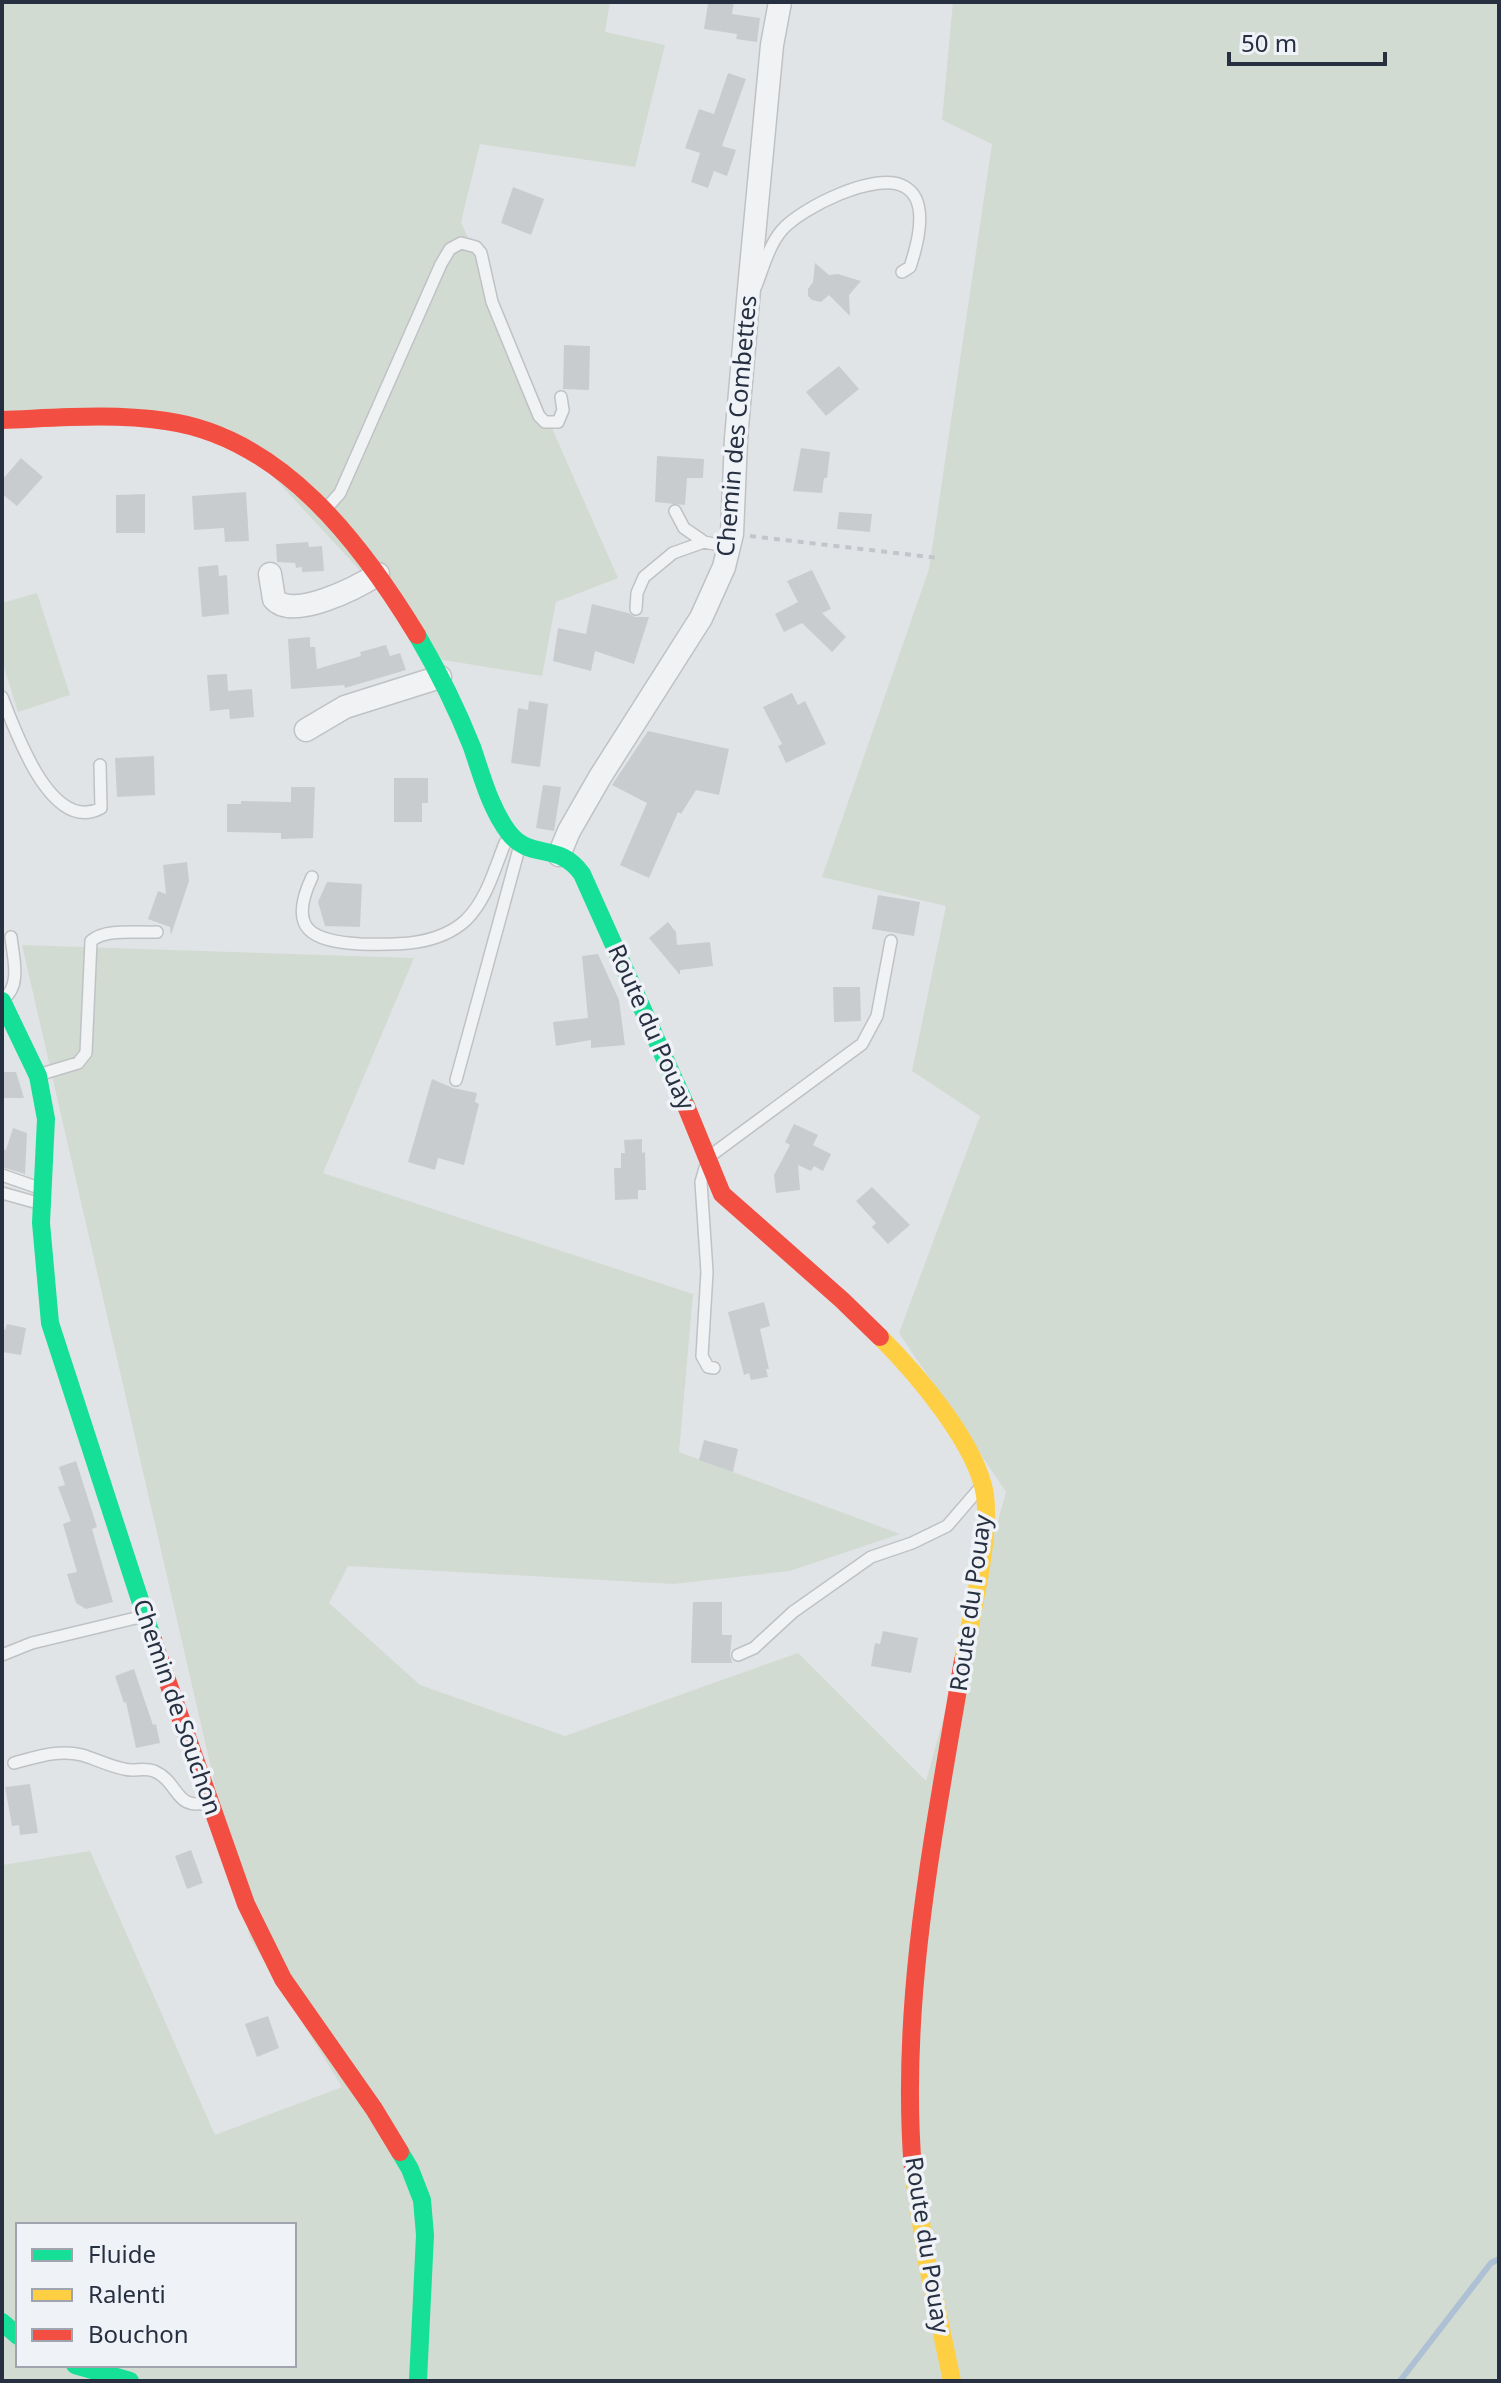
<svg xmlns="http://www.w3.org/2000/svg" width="1501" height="2383" viewBox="0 0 1501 2383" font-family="'Noto Sans',sans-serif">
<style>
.green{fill:#d2dbd2;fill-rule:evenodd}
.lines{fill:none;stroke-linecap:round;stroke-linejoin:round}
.stream{stroke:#aec0d3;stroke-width:6}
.building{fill:#c9cccf}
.lane-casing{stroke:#bfc2c5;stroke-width:14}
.street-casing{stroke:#bfc2c5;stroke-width:25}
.path{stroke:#c3c5ca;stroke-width:4;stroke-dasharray:6 6;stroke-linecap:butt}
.lane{stroke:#f1f2f3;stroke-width:11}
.street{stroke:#f1f2f3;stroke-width:22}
.fast{stroke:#16e098;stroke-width:18}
.slow{stroke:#ffcf43;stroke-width:18}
.jam{stroke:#f24e42;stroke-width:18}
.labels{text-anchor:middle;stroke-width:7;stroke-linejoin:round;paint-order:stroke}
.street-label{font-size:24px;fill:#273041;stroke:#eff2f7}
</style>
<rect width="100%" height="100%" fill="#e1e4e7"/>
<path class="green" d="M2,2H610L605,32L665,45L635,167L480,144L461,222L618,578L556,602L542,676L443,660L228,428L2,411Z
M953,2H1499V2381H2V1865L90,1851L215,2135L342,2087L250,1938L22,945L414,958L323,1173L693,1294L679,1452L900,1534L790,1571L673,1584L348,1566L329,1603L420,1685L565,1736L798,1653L926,1781L1006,1492L899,1333L980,1116L912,1071L946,906L822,877L929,569L992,144L942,120ZM18,2225H294V2365H18Z
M37,593L70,695L18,712L2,661V603Z"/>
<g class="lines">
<path class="stream" d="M1400,2381L1491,2263L1499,2259"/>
</g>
<path class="building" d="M716,2H734L732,14L760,18L757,42L736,39L737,34L704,29L708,4H716Z
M728,73L746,79L722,146L736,150L727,176L714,171L708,188L691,182L700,153L685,148L699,109L714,114Z
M513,187L544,199L531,235L501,223Z
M815,263L829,275L838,274L861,281L849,295L850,316L829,295L821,302L812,300L808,296V289L813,282Z
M564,345L590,346L589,390L563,389Z
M839,366L859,389L826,416L806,392Z
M801,448L830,452L827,478H824L822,493L793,491Z
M657,456L704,459L703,478H687L685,505L655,502Z
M21,458L43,477L17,506L2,494V480Z
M246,492L249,541L225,542L224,528L194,530L192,496Z
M145,494V533H116V495Z
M839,512L872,514L870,532L837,529Z
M308,542L309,547L322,546L324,571L302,572V567L296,568L295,563L277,562L276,544Z
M218,565L219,576L227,575L229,614L202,617L198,567Z
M812,570L831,609L822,613L846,637L832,652L802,623L784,632L775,614L798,602L787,581Z
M592,604L628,613L635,617H649L634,664L595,651L591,671L553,661L558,628L586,634Z
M310,637V647H315L317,669L361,656L360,652L386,645L390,656L400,653L406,670L345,688L344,685L291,689L288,639Z
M227,674L228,691L252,689L254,717L230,719L229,709L210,711L207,675Z
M792,693L798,705L805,701L826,744L786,763L778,746L782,744L763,707Z
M529,701L548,704L540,767L511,763L518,708L528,710Z
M648,731L729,749L719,795L696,790L681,814L678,812L649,878L620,865L647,803L612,785Z
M154,756L155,795L117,797L115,758Z
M394,778H428V803H422V822H394Z
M543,785L561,787L554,831L536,828Z
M291,787H315L313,838L281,839V833L227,832V804H241V801L291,802Z
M187,862L189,881L171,935L170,927L148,919L158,891L166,894L163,865Z
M327,882L362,884L360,927L325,926L318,902Z
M878,895L920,902L914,936L872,929Z
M668,922L676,932L677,945L710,942L713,966L680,970V975L649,938Z
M598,954L619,1000L625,1045L591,1048V1040L556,1046L553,1022L588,1018L582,956Z
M833,987H860L861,1021L834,1022Z
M2,1072H16L24,1098H2Z
M432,1079L453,1088L477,1093L475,1102L479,1104L464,1165L438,1158L435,1170L408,1162Z
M794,1124L818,1135L813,1145L831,1154L823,1171L814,1166L811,1171L798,1165L800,1190L776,1193L774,1175L790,1145L785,1142Z
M13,1128L27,1133L25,1174L2,1167V1149L6,1150Z
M642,1139V1153L645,1152L646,1190H638V1199L615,1200L614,1168H621V1153H625L624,1140Z
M872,1187L910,1225L888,1244L872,1227L876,1223L856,1201Z
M764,1302L770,1326L760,1329L769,1369H766L768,1377L751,1380L749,1373L744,1375L728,1312Z
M7,1324L26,1328L21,1355L2,1352V1329L5,1330Z
M704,1440L738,1449L733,1472L699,1460Z
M76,1461L97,1527L92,1529L113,1602L86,1609L76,1603L67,1574L77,1572L63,1524L71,1521L58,1487L65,1485L59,1467Z
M693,1602H722V1635H732L730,1655L732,1663H691Z
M883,1631L918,1638L911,1673L871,1666L875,1643L880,1644Z
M134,1669L153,1725L156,1724L160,1743L136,1748L126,1702L124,1703L115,1676Z
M30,1784L38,1833L20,1835L19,1825L12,1826L5,1787Z
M191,1850L203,1883L187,1889L175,1856Z
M268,2016L279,2048L257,2057L245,2024Z"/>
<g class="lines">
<defs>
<path id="lane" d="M756,286C763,268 769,245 782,230C801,208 877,170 905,187C930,201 917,246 910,267L902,272
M324,511L340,493L441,264L450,249L461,243L476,247L481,253L492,302L539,416L545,422H558L563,410L561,397
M675,511L684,528L703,541
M636,609L637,593L644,577L673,553L704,542L729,547
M2,697C15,730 51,835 101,808L100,765
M312,877C287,930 312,941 360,944C396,945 438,946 466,920C487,899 494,870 505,843L511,837
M3,999C22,986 13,957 11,937
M38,1075L78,1063L86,1053L91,941C105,928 138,933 157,932
M456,1080L520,845
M710,1156L862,1044L877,1016L891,941
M705,1168L701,1182L707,1272L702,1356L708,1367L714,1368
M2,1175L39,1188
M2,1193L38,1203
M2,1655L32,1643L144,1616
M738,1655L754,1648L793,1612L871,1557L912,1543L947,1526L979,1489
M14,1763C37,1757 58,1749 82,1755C96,1759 109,1766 124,1769C134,1772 143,1767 154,1771C180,1782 174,1812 209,1802"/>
<path id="street" d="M270,574L274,599C293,621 358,587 378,574
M306,730L345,707L440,677
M559,855L569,831L600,777L701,618L724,567L732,534L736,439L749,289L772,45L780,2"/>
</defs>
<use href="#lane" class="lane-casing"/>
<use href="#street" class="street-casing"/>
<path class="path" d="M750,536L939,558"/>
<use href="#lane" class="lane"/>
<use href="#street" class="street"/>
<path class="fast" d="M417,635C438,671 457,709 472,747C482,776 490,808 509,833C531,861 558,841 582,874L686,1106
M2,1001L38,1076L46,1119L41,1223L50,1323L153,1640
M400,2152L410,2169L422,2200L425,2235L418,2381
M2,2322L18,2336
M75,2365L130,2381"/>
<path class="slow" d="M880,1337C916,1373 977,1444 985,1495C991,1539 971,1615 963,1660
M913,2170L927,2262L952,2381"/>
<path class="jam" d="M2,420C56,418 112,413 166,421C281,437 361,543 417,635
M686,1106L722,1194L842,1300L880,1337
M153,1640L246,1904L283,1979L374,2109L400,2152
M913,2170C899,1999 935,1828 963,1660"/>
</g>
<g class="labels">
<g class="street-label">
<text transform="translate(737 426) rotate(-85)" y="8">Chemin des Combettes</text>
<text transform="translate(651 1027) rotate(66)" y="8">Route du Pouay</text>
<text transform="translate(971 1603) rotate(-82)" y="8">Route du Pouay</text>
<text transform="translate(177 1707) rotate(71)" y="8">Chemin de Souchon</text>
<text transform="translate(927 2245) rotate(81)" y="8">Route du Pouay</text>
</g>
</g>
<rect width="1501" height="2383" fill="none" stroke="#273041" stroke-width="8"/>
<rect x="16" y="2223" width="280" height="144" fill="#eff2f7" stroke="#9fa4ae" stroke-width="2"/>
<rect x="32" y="2249" width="40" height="12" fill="#16e098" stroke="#9fa4ae" stroke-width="2"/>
<text x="88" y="2263" font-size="24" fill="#273041">Fluide</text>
<rect x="32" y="2289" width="40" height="12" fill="#ffcf43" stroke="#9fa4ae" stroke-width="2"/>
<text x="88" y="2303" font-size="24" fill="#273041">Ralenti</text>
<rect x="32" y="2329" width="40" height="12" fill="#f24e42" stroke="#9fa4ae" stroke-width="2"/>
<text x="88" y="2343" font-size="24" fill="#273041">Bouchon</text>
<path d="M1229 52v12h156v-12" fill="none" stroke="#273041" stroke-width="4"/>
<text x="1241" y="52" font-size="24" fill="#273041" stroke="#eff2f7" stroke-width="6" paint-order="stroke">50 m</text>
</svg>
